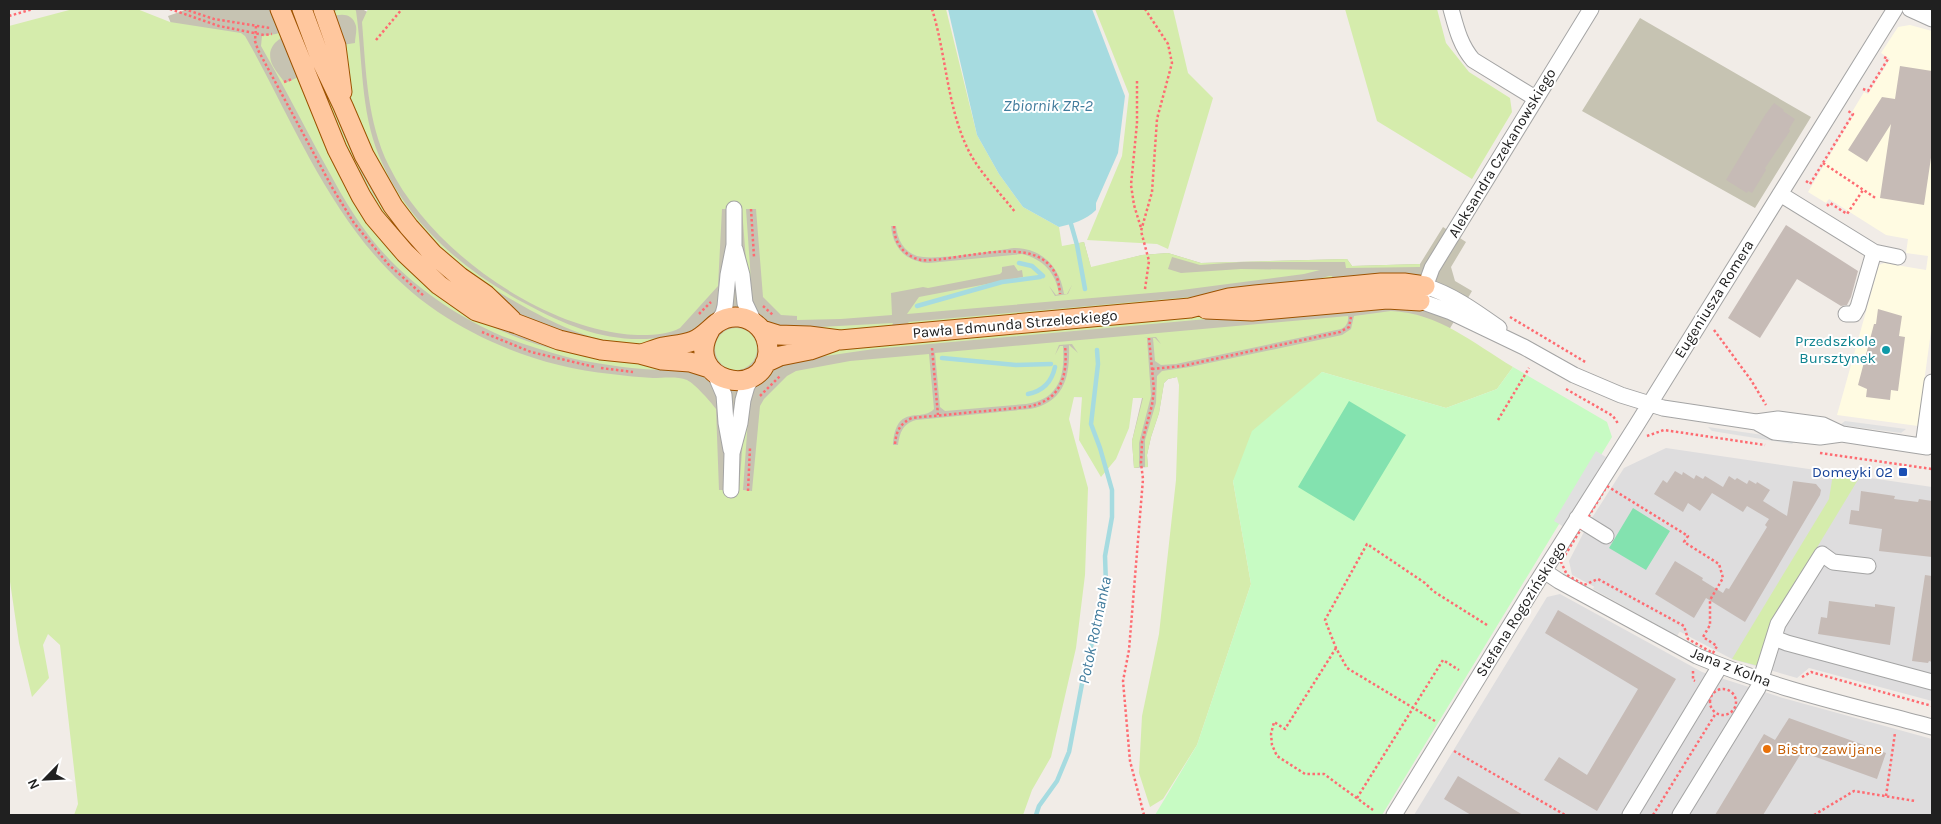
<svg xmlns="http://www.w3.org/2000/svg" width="1941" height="824" viewBox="0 0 1941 824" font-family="Karla,sans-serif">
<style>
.residential{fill:#deddde}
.education{fill:#fffbe2}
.construction{fill:#c6c3b2}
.grass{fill:#d5ecac;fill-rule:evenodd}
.park{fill:#c7fbc3}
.pitch{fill:#83e2af}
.parking{fill:#e0e0e0}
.water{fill:#a6dbe0}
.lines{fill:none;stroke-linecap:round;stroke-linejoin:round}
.stream{stroke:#a6dbe0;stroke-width:4.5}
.building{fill:#c6bbb6}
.minor-casing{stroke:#a4a4a4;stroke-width:17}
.major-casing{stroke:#9d5200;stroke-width:21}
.path{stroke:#fe6b71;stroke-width:2.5;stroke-dasharray:2.5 2.5;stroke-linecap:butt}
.minor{stroke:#fff;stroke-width:15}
.major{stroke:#ffc79e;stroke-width:19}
.culture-dot{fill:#0f9aa8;stroke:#fff;stroke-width:2}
.transit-dot{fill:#1a4fb4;stroke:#fff;stroke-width:2}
.food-dot{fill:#e8710a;stroke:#fff;stroke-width:2}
.labels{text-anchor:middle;stroke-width:4;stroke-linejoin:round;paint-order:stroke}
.street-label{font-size:15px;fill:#202020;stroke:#fff}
.culture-label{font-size:15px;fill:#0d838f;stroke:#fff;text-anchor:end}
.transit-label{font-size:15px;fill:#164399;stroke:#fff;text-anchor:end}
.food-label{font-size:15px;fill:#c56008;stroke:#fff;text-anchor:start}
.water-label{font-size:16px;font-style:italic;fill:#407b9c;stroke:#fff}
</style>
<rect width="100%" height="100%" fill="#f1ece7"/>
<path class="residential" d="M1666,448L1932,487V701L1809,668L1797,678L1732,659L1572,575L1569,561L1588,524L1624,468Z
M1560,594L1702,672L1783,698L1932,739V815H1414L1547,597Z"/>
<path class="education" d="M1910,25L1932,31V324L1918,426L1837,415L1879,265L1884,263L1926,270L1928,256L1906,253L1908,239L1886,235L1829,199L1826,203L1808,192L1854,114L1852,112L1864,92L1868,94L1890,59L1881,53L1898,27Z"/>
<path class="construction" d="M188,9H362L715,202L884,221L969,245L1057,248L1084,242L1091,268L1142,255L1168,253L1201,263L1347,259L1352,266L1420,264L1443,227L1466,242L1451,267L1455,281L1472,291L1449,330L1352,337L1168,379L1164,383L1159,413L1151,437L1147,455L1148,467L1134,468L1132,441L1142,398L1072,397L1064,405L1049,417L906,455L761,501L711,498L500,354L403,294L174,31L168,16Z
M1640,18L1811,117L1755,208L1582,111Z"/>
<path class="grass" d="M73,9H137L170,22L241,33L245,36L254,52C305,147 346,250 438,312C489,346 550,368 611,374C625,376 639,377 653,378C663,378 677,376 687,380C695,384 711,402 716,409L719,490H739L745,413L748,419L743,490L752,491L760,406L764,399L787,376L796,371L850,361L929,354L934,409C921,423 896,402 893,445H898C900,433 902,424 916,420L1030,409C1065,402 1070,376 1069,345L1078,353L1072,344L1059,345L1055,355L1060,346H1063C1065,375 1060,399 1026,404L945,411L940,407L935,353L1348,316C1349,322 1346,327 1341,329L1176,364L1161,365L1155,361L1153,338H1155L1161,344L1156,337L1144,338H1147L1151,396L1139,443V467L1134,468L1132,441L1143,398H1133L1129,428L1116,459L1101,477L1079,440L1082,397H1074L1069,419L1088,488L1085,575L1076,648L1051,757L1032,790L1023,815H74L78,804L60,645L48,634L43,645L49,678L32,697L19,643L9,575V26Z
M340,9H355L356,11C363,59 360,110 379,156C407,223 464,271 526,304C573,329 613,345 667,337L671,341C615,350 579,336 530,310C470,278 418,236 384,176C375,160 367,141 360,126C349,101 347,71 342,45L355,43C355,37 357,32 356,26C351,8 332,16 321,21L327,42L330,57L315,23L303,28C325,86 346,152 379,203C405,243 440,276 480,302V305H479C368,235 343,144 297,31C281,36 263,46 273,66C276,72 281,77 285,83L301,76C317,117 331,160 354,198C425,318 538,362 673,365L672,368C656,374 585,362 567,357C542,350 518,343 495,333C447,311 402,278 370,237C348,209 332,177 315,146C297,112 280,79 261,46L262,36L276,34Z
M368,9H946L977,135L999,174L1023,207L1059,227L1062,246L1084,242L1091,267L1142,255L1168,253L1201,263L1347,259L1352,266L1420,264V267L1346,268L1345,262H1241L1200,265L1172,257L1168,269L1181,273L1241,269L1320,270L1304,274L1174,291L907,314L919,297L1023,277L1022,270L1018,271L1014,265L1002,267V272L1000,274L928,288L923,287L891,293L892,315L841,319L797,320V316L781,315L763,297L756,209H746L751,281L748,286L742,209H722L718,286L680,328C667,336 639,336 624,334C534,323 429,248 389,166C367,122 366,71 362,22ZM891,226H896C897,239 904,252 917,256C934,261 993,251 1014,248C1042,248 1060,267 1064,294H1067L1072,285L1068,294L1055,296L1049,286L1056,295L1059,294C1056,273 1043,259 1022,254L929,263C906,262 893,248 891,226Z
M1095,9H1173L1188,73L1213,98L1168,249L1157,244L1087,240L1122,156L1129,94Z
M1345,9H1437L1446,43L1469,72L1510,98L1512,112L1472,179L1377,121Z
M1329,276H1332L1333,280L1187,301L911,326L908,322L1191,297L1261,286L1307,282Z
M1391,311C1439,313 1473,343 1513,367L1497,389L1446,408L1322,372L1233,481L1251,584L1197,745L1163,799L1150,807L1139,773L1142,716L1159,634L1176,480L1179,385L1177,377L1168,379L1164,383L1159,413L1151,437L1147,455L1148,467H1145V440L1156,403L1157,376L1162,371L1190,367L1342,335L1351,329L1354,316Z
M1251,315L874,349L805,359L800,356L845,348L1190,316Z
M893,323L891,328L845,331L802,328Z
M715 349a21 21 0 1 1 42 0a21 21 0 1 1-42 0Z
M1833,474L1859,478L1772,622L1759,666L1732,659L1829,499Z"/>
<path class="park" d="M1513,367L1607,422L1612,437L1382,815H1155L1197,745L1251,584L1233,481L1252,431L1322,372L1446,408L1497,389Z"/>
<path class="pitch" d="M1349,401L1406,435L1354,521L1298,487Z
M1633,508L1670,531L1646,570L1609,548Z"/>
<path class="parking" d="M1845,421L1906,429L1901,433L1840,425Z
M1708,427L1797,440L1792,444L1712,431Z
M1596,451L1606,457L1564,527L1554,521Z
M1597,581L1682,628L1677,636L1593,589Z"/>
<path class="water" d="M948,9H1092L1125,96L1118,153L1096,203V210C1086,220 1072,224 1059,227L1023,207L999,174L977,135Z"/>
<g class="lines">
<path class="stream" d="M1071,224L1077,245L1085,289
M1019,263L1032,266L1043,276
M917,306L1002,282L1040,277
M942,358L1016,365L1051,364
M1028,394C1043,391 1052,381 1055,367
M1036,815L1039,806L1057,781L1069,752L1085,668L1099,618L1106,585L1105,556L1112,517V490L1100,448L1091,424L1098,364L1097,350"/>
</g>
<path class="building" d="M1900,66L1932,71V151L1924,205L1880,198L1891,124L1867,162L1848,150L1882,97L1895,99Z
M1774,103L1784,110L1783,111L1795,119L1789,129L1790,131L1765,168L1766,170L1752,193L1748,191L1747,193L1726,180L1765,115Z
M1786,225L1858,271L1851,297L1847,305L1841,306L1797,279L1760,338L1728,318Z
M1878,309L1902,316L1899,336L1905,337L1898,391L1891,390L1890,400L1866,397L1867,389L1858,385L1874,324H1876Z
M1675,471L1682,475L1683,472L1694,479L1696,475L1703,479L1705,476L1723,487L1729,476L1735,480L1737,478L1747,484L1749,480L1756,484L1757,482L1770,490L1763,501L1787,516L1793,481L1816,484L1821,490L1820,495L1745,622L1706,598L1694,618L1655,594L1675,561L1703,578L1702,580L1723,593L1726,588L1729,589L1767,527L1765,525L1769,519L1747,506L1743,512L1712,493L1700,511L1688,503L1683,512L1654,494L1663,480L1667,483Z
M1861,491L1895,496L1894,499L1918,502L1919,499L1932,501V557L1879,551L1882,529L1849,524L1851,510L1859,511Z
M1925,575L1932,576V662L1929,661L1928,663L1912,661Z
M1829,601L1875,607V604L1895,607L1890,645L1818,634L1821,617L1827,618Z
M1558,610L1676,679L1597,811L1544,780L1559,757L1587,775L1638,689L1545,633Z
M1789,718L1886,753L1877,779L1802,752L1763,815H1715L1764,734L1775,740Z
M1458,776L1523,815H1471L1444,799Z"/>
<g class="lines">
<defs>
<path id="minor" d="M1451,9C1456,27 1460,45 1473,60L1535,98
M1591,9L1432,268L1420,301L1451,312L1524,347L1574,375L1621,395L1663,408L1756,422L1778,419L1823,425L1842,434
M1910,9L1932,19
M1780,194L1874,252L1898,257
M735,249L742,275L745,303L754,322
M1425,286C1453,295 1475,311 1499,328
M1846,314H1854L1858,307L1874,252
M716,323L723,314L725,306L728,275L734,245V209
M715,374L724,395L726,423L731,450
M1756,422L1774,432L1820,437L1842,434L1927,447L1932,445
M1923,446L1932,382
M731,490L732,453L740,423L743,400L747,386L754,375
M1577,518L1606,536
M1544,571L1559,581L1697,656C1772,688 1853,706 1932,727
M1774,638L1787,643L1932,682
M1394,815L1532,590L1636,426L1895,9
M1630,815L1720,666
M1680,815L1758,688L1778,624L1822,554L1833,562L1868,566"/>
<path id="major" d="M280,9L337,149L361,196L374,217L405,253L439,285L476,311L517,324L559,340L601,350L640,354L662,360L690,362L709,368
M302,9L321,60L343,106L364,155L393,206L409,227L433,254L460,277L486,295L512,320
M323,9L336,46L342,92
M1206,309L1252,311L1387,299L1420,301
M762,330L778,335L809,336L840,340L1190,308L1229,298L1255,295L1381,283H1404L1425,286
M641,354C648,352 655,349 663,347C673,345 683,345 693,341C703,337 709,329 717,323C731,313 748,316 759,327C765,333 768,343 768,352C764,402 681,381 710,330
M765,363L780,356L810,350L835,341"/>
</defs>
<use href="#minor" class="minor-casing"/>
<use href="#major" class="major-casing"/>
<path class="path" d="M170,9L219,26L264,35L272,34
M184,9L214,19L270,28
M932,9C947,57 947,113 972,157C984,177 1001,194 1015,212
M9,16L33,9
M256,26L255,41L258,50L333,189L354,223L388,264L424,296
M376,40L402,9
M1137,81V123L1131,185L1134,205L1141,228
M284,82L292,79
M1863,89L1868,91L1888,59L1882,56
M1823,163L1877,199
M1806,181L1810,184L1853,114L1848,111
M1827,206L1830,203L1847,214L1863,190
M751,209L754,257
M894,226C894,243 904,256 921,260C962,263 1056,223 1060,294
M1145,289L1149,261L1141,231L1152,192L1157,119L1172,63L1168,44L1145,9
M763,306L774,316
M699,314L711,302
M1510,317L1587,363
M1714,330L1751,380L1766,405
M482,332L531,352L595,367
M932,348L938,415
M601,368L633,372
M1152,369L1182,366L1340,332L1349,327L1351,317
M1566,389L1613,416L1619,425
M760,396L781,375
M1498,420L1529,368
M1647,436L1664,430L1765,445
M895,444C896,432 900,423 912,418L1027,407C1061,401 1068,376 1065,346
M1820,453L1932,469
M1607,486L1688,536L1684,542L1719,564L1723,578L1710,600V625L1703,637L1717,646L1713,653L1688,639L1684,626L1598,579L1584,585L1567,575L1561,562Z
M748,491L750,448
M1336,648L1285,729L1274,722L1271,734L1272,745L1277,756L1305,774H1324L1373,810
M1693,671V680L1695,681
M1802,677L1811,672L1932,706
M1710 702a13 13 0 1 1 26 0a13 13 0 1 1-26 0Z
M1435,721L1347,668L1336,648L1325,620L1367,544L1425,583L1433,591L1487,625
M1454,751L1565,815
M1886,796L1895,733
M1357,798L1443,660L1459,670
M1144,815L1130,761L1123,681L1129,650L1143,479L1141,463L1142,442L1152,405L1154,390L1149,338
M1653,815L1716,713
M1814,815L1854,791L1915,801"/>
<use href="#minor" class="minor"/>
<use href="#major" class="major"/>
</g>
<circle class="culture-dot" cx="1886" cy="350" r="5"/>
<rect class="transit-dot" x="1898" y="467" width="10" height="10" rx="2.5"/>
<circle class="food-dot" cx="1767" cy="749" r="5"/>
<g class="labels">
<g class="street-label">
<text transform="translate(1502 153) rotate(-59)" y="5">Aleksandra Czekanowskiego</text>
<text transform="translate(1714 299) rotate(-58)" y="5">Eugeniusza Romera</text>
<text transform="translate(1015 324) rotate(-5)" y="5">Pawła Edmunda Strzeleckiego</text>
<text transform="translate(1521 609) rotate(-58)" y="5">Stefana Rogozińskiego</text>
<text transform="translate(1731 667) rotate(21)" y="5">Jana z Kolna</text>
</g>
<g class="culture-label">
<text x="1876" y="346">Przedszkole<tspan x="1876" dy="17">Bursztynek</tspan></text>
</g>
<g class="transit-label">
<text x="1893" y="477">Domeyki 02</text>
</g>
<g class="food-label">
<text x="1777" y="754">Bistro zawijane</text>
</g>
<g class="water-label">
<text x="1048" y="111">Zbiornik ZR-2</text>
<text transform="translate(1094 630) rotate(-78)" y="6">Potok Rotmanka</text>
</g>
</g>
<rect width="1941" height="824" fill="none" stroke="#202020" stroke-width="20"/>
<g transform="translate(45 779) rotate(246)" stroke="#ffffff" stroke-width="4" paint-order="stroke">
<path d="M0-4L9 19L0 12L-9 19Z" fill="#202020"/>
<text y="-8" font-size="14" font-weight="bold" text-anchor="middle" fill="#202020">N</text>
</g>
</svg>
